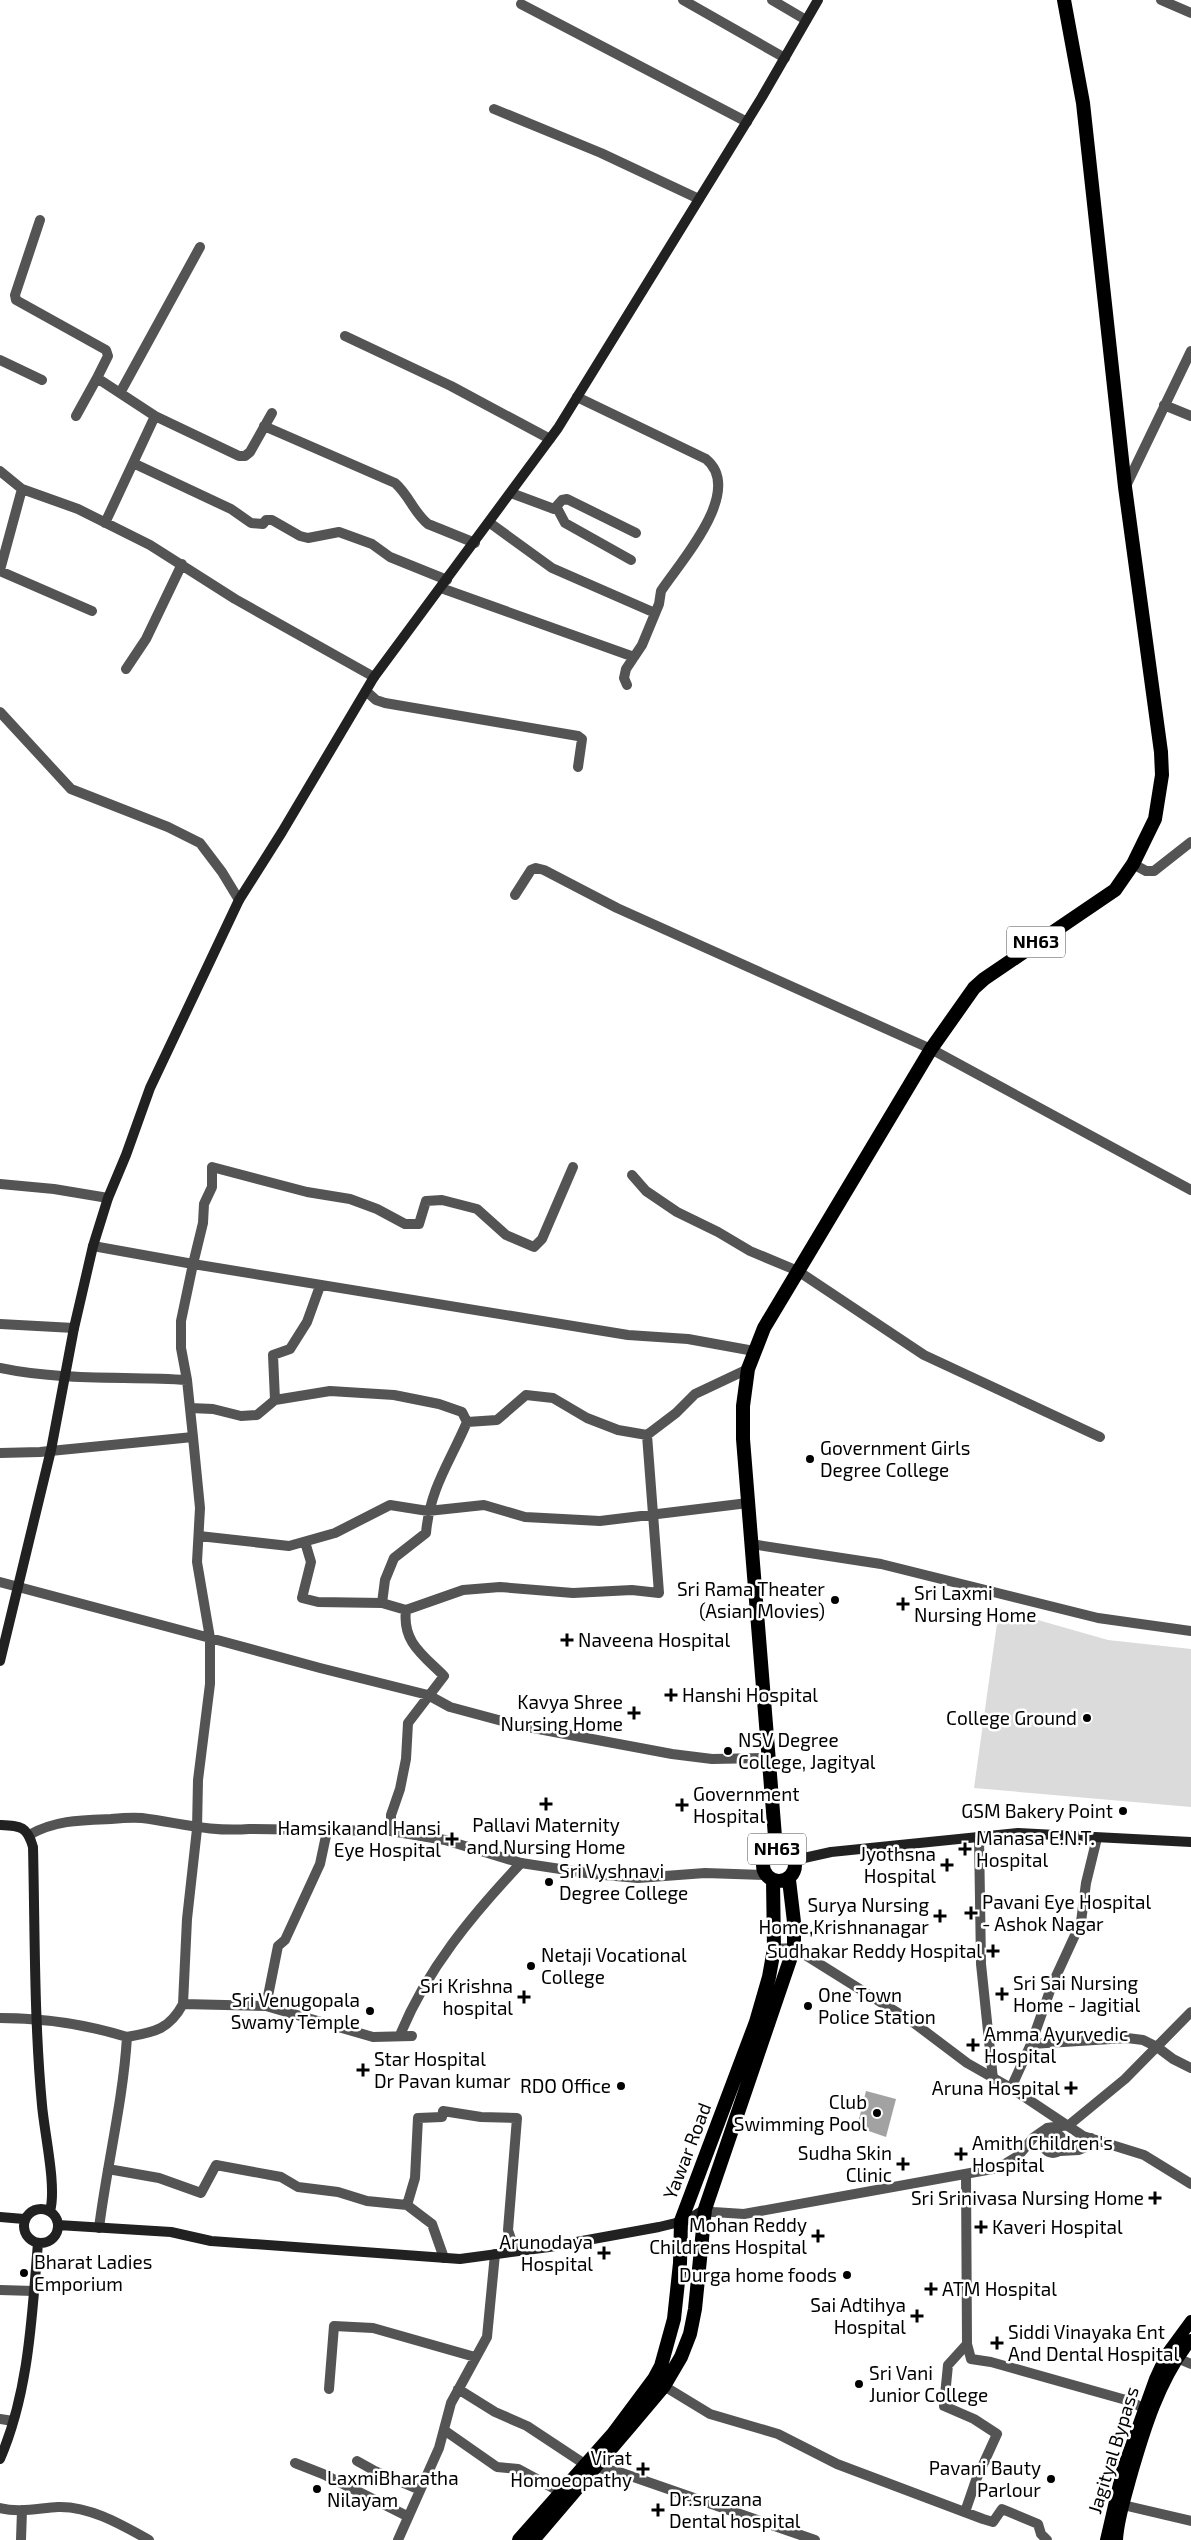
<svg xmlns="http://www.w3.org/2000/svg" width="1191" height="2540" viewBox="0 0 1191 2540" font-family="'Exo 2',sans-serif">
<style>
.green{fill:#dbdbdb}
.water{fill:#a2a2a2}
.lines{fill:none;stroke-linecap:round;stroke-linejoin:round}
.minor{stroke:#545454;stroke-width:10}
.tertiary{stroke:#545454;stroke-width:10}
.secondary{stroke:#212121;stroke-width:10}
.primary{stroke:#000;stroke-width:12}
.trunk{stroke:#000;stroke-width:14}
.poi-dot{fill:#000;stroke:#fff;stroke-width:2}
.labels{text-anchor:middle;stroke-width:5;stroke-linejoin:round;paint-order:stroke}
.shield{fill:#fff;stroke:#4c4c4c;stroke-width:1}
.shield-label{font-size:18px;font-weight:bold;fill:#000}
.poi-label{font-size:19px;fill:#000;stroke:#fff;text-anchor:start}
.street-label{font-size:19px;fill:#000;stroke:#fff}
</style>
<rect width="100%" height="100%" fill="#fff"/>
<path class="green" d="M999,1609L1108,1640L1191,1649V1807L974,1788Z"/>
<path class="water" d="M866,2091L896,2099L886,2137L857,2127Z"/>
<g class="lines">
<path class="minor" d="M683,0L785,58
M772,0L806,20
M521,4L747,122
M494,109L601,153L699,199
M40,220L15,295L16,300L106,350L108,356L97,378L155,416
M345,336L451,386L550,439
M0,360L42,380
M120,393L200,247
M577,397L706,459C745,491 680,562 661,591L659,604L642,645L626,669L624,678L627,685
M1164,405L1191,416
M76,416L97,378
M264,426L395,483C409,495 414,513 428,524L475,543
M133,463L231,509L251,523L263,524L266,520H272L300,536L308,538L339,532L372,544L390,557L447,580
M0,471L22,489L0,570
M1126,486L1191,351
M22,489L78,509L150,545L235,599L374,677
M511,493L554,509L562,500L567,499L636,533
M557,508L565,523L631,560
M105,523L155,416L239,456H245L250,452L272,413
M490,523L552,568L655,613
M0,571L92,611
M441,588L634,657
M126,669L146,639L182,564
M366,691L376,700L385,703L578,736L582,739L578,767
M0,712L71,789L168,827L200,843L222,872L239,900
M1133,864L1146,871H1154L1191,842
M515,895L531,870L536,868L544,870L617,908L931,1049L1191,1190
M573,1167L542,1239L534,1247L506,1235L477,1209L442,1200L426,1201L419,1224H405L377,1209L350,1199L307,1192L212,1167V1187L204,1204L203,1223L193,1264L628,1335L688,1339L754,1351
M632,1175L646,1191L677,1212L718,1232L750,1251L798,1271L924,1355L1100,1437
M0,1184L54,1189L108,1198
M93,1246L193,1264L181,1321V1348L187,1380
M0,1324L74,1328
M0,1368C61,1381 124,1376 187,1380L193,1437
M275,1400L273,1355L290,1349L307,1322L320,1286
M190,1408L213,1409L241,1416L257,1415L275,1400L330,1391L394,1395L439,1404L462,1412L467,1422
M647,1435L676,1413L695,1394L748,1369
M0,1453L40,1452L193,1437L200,1508L197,1562L210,1638L320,1668L428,1695L450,1707L517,1725L672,1754L712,1759L769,1758
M199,1536L289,1546L335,1533L390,1505L428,1511L484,1505L525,1517L600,1521L748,1503
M305,1542L311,1562L302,1598L318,1602L382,1603L406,1610L463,1590L500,1587L573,1593L632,1590L659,1593L647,1435L618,1430L587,1418L553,1398L526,1395L497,1420L467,1422C450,1462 430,1488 426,1533L394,1558L385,1580L382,1603
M751,1544L881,1564L1098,1618L1191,1631
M0,1582L210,1638V1684L198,1780L197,1829L187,1919L183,2004
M391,1831V1815L400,1789L406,1759L408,1723L444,1676C423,1655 402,1642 406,1610
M979,1836L981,1964L993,2079
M266,2006L278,1946L285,1940L320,1864L327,1831
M0,2018C44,2018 85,2024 127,2037C123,2102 107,2164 99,2228
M400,2035C427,1969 472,1915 521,1863
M127,2037C154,2032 169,2030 183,2004L266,2006L373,2037L412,2036
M1031,2044L1127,2038L1143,2040L1157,2047L1173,2059L1191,2068
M1011,2088L1031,2044L1052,1985L1081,1922L1086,1883L1097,1838
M1043 2143a10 10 0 1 1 20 0a10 10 0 1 1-20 0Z
M108,2169L159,2178L201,2193L216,2165L281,2177L298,2187L338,2192L367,2201L407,2205
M966,2174L967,2344L971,2359L991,2362L1126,2400L1144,2408L1150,2406
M444,2258L432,2224L407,2205L415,2178L418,2118L442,2117L443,2111L481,2117L517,2118L508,2230L515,2251
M0,2290L34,2291
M1172,2356L1191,2364
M659,2383L710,2414L778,2434L837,2464L983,2519L993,2522L1002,2509L1038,2524L1041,2534L1047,2540
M329,2389L334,2326L373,2328L475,2357
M458,2389L495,2412L527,2426L586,2465L622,2473L815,2540
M0,2419L13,2421
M444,2430L497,2467L518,2469L557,2490L556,2498
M357,2461L375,2471L420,2490
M295,2463L323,2474L407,2516
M1123,2505L1191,2521
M0,2508C19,2513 39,2508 58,2507C90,2506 122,2525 149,2540
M965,2512L976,2480L997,2434L974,2419L944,2406L948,2365L967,2344
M21,2540L22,2510
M398,2540L439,2448L451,2403L487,2337L495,2254"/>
<path class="tertiary" d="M1161,0L1191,13
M29,1835C55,1820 82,1820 111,1819C121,1818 132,1817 142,1818C181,1823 209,1832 249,1829L391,1831L445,1840L521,1863L593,1874L638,1878L705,1873L766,1875
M774,1949L794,1948L914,2023L967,2063L1011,2088L1083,2136L1144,2155L1191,2184
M1060,2151L1079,2150L1091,2145V2138
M705,2209L713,2212L744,2214L998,2168L1018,2156L1034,2137L1047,2128L1069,2125L1125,2079L1191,2012"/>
<path class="secondary" d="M0,1661L51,1450L74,1328L93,1246L108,1198L126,1155L150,1088L239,900L282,832L374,677L558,428L762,97L818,0
M0,1825C21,1826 27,1826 33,1847C35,1933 34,2020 42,2105C44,2131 57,2187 50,2211
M795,1860L831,1852L1018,1833L1191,1842
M24 2226a17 17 0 1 1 34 0a17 17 0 1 1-34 0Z
M0,2217L24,2219
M58,2225L171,2232L211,2241L460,2259L549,2247L659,2227L688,2220L705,2209
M0,2459C29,2392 32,2315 38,2243"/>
<path class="primary" d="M1106,2540L1122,2471L1155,2379L1166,2355L1191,2321
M1117,2540C1118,2520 1125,2499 1130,2480C1144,2431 1159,2380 1191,2340"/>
<path class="trunk" d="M763 1865a16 16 0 1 1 32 0a16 16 0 1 1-32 0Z
M776,1849L743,1439V1406L748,1369L764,1328L931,1049L974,988L984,979L1115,890L1133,864L1155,819L1162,775L1161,752L1125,487L1083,103L1064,0
M519,2540L613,2434L654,2379L661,2366L674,2319L680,2263L681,2221L756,2022L769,1977L774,1949L773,1880
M533,2540L632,2424L664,2386L681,2357L690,2334L695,2309L705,2209L794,1948V1922L789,1880"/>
</g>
<g class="poi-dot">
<circle cx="810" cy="1459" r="5"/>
<circle cx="835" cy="1600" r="5"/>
<path d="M900.5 1596.5h5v5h5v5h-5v5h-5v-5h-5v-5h5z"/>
<path d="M564.5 1632.5h5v5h5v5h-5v5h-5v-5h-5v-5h5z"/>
<path d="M668.5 1687.5h5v5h5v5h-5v5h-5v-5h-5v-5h5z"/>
<path d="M631.5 1705.5h5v5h5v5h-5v5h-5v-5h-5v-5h5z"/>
<circle cx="1087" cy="1718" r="5"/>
<circle cx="728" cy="1751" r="5"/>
<path d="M543.5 1796.5h5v5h5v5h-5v5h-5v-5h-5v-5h5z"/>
<path d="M679.5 1797.5h5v5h5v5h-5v5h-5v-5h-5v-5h5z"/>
<circle cx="1123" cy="1811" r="5"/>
<path d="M449.5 1831.5h5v5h5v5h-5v5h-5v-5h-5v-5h5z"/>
<path d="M962.5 1841.5h5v5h5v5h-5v5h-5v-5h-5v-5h5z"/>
<path d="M944.5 1857.5h5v5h5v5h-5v5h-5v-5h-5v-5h5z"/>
<circle cx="549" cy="1882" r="5"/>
<path d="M968.5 1905.5h5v5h5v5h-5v5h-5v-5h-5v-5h5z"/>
<path d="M937.5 1908.5h5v5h5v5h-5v5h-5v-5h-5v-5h5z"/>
<path d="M990.5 1943.5h5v5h5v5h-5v5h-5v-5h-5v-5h5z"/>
<circle cx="531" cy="1966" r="5"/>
<path d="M999.5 1986.5h5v5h5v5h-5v5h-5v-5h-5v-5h5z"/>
<path d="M521.5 1989.5h5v5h5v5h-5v5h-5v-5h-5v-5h5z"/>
<circle cx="808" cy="2006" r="5"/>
<circle cx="370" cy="2011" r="5"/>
<path d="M970.5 2037.5h5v5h5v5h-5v5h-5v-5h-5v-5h5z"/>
<path d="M360.5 2062.5h5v5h5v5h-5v5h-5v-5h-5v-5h5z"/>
<circle cx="621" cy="2086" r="5"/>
<path d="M1068.5 2080.5h5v5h5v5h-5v5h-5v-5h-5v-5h5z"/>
<circle cx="877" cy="2113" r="5"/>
<path d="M958.5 2146.5h5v5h5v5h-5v5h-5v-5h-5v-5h5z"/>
<path d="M900.5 2156.5h5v5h5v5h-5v5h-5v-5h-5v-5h5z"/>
<path d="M1152.5 2190.5h5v5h5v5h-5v5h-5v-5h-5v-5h5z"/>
<path d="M978.5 2219.5h5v5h5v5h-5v5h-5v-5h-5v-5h5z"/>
<path d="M815.5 2228.5h5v5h5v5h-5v5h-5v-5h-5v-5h5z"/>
<path d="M601.5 2245.5h5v5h5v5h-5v5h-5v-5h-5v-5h5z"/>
<circle cx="24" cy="2273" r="5"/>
<circle cx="847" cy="2275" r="5"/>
<path d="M928.5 2281.5h5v5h5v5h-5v5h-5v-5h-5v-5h5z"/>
<path d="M914.5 2308.5h5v5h5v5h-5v5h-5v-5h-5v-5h5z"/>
<path d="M994.5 2335.5h5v5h5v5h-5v5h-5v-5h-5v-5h5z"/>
<circle cx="859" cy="2384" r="5"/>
<path d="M640.5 2461.5h5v5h5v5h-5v5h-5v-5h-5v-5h5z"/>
<circle cx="1051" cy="2479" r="5"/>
<circle cx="317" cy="2489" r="5"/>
<path d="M655.5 2502.5h5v5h5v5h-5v5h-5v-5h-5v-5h5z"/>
</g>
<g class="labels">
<g class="shield">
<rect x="1007" y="926.5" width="58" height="31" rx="4"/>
<rect x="748" y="1833.5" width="58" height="31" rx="4"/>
</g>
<g class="shield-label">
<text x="1036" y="948">NH63</text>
<text x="777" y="1855">NH63</text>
</g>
<g class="poi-label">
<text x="820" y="1455">Government Girls<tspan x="820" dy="22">Degree College</tspan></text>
<text x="825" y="1596" text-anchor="end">Sri Rama Theater<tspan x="825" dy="22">(Asian Movies)</tspan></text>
<text x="914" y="1600">Sri Laxmi<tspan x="914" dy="22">Nursing Home</tspan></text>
<text x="578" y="1647">Naveena Hospital</text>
<text x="682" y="1702">Hanshi Hospital</text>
<text x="623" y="1709" text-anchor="end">Kavya Shree<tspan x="623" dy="22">Nursing Home</tspan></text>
<text x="1077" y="1725" text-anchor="end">College Ground</text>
<text x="738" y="1747">NSV Degree<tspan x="738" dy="22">College, Jagityal</tspan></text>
<text x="693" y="1801">Government<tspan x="693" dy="22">Hospital</tspan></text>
<text x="1113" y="1818" text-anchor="end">GSM Bakery Point</text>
<text x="546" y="1832" text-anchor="middle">Pallavi Maternity<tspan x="546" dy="22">and Nursing Home</tspan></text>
<text x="441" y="1835" text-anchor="end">Hamsika and Hansi<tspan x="441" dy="22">Eye Hospital</tspan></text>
<text x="976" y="1845">Manasa E.N.T.<tspan x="976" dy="22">Hospital</tspan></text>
<text x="936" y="1861" text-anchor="end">Jyothsna<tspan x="936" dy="22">Hospital</tspan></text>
<text x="559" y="1878">Sri Vyshnavi<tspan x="559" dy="22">Degree College</tspan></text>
<text x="982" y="1909">Pavani Eye Hospital<tspan x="982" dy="22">- Ashok Nagar</tspan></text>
<text x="929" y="1912" text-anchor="end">Surya Nursing<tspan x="929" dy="22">Home,Krishnanagar</tspan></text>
<text x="982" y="1958" text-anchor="end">Sudhakar Reddy Hospital</text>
<text x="541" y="1962">Netaji Vocational<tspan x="541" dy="22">College</tspan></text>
<text x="1013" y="1990">Sri Sai Nursing<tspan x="1013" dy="22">Home - Jagitial</tspan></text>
<text x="513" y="1993" text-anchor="end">Sri Krishna<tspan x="513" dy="22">hospital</tspan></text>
<text x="818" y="2002">One Town<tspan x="818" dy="22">Police Station</tspan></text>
<text x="360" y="2007" text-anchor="end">Sri Venugopala<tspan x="360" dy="22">Swamy Temple</tspan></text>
<text x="984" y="2041">Amma Ayurvedic<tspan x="984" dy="22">Hospital</tspan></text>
<text x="374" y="2066">Star Hospital<tspan x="374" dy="22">Dr Pavan kumar</tspan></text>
<text x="611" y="2093" text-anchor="end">RDO Office</text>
<text x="1060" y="2095" text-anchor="end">Aruna Hospital</text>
<text x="867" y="2109" text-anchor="end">Club<tspan x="867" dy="22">Swimming Pool</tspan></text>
<text x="972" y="2150">Amith Children's<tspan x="972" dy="22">Hospital</tspan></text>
<text x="892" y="2160" text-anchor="end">Sudha Skin<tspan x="892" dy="22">Clinic</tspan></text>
<text x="1144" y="2205" text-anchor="end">Sri Srinivasa Nursing Home</text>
<text x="807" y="2232" text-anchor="end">Mohan Reddy<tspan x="807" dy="22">Childrens Hospital</tspan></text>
<text x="992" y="2234">Kaveri Hospital</text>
<text x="593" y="2249" text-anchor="end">Arunodaya<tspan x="593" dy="22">Hospital</tspan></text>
<text x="34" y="2269">Bharat Ladies<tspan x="34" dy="22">Emporium</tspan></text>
<text x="837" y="2282" text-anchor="end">Durga home foods</text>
<text x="942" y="2296">ATM Hospital</text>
<text x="906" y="2312" text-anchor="end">Sai Adtihya<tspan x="906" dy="22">Hospital</tspan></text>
<text x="1008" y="2339">Siddi Vinayaka Ent<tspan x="1008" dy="22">And Dental Hospital</tspan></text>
<text x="869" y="2380">Sri Vani<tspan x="869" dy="22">Junior College</tspan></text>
<text x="632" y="2465" text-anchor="end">Virat<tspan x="632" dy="22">Homoeopathy</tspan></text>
<text x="1041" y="2475" text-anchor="end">Pavani Bauty<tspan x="1041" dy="22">Parlour</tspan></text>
<text x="327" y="2485">LaxmiBharatha<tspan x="327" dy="22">Nilayam</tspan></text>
<text x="669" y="2506">Dr.sruzana<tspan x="669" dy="22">Dental hospital</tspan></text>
</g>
<g class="street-label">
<text transform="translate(687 2151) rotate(-69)" y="7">Yawar Road</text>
<text transform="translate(1113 2450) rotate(-73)" y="7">Jagityal Bypass</text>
</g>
</g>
</svg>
